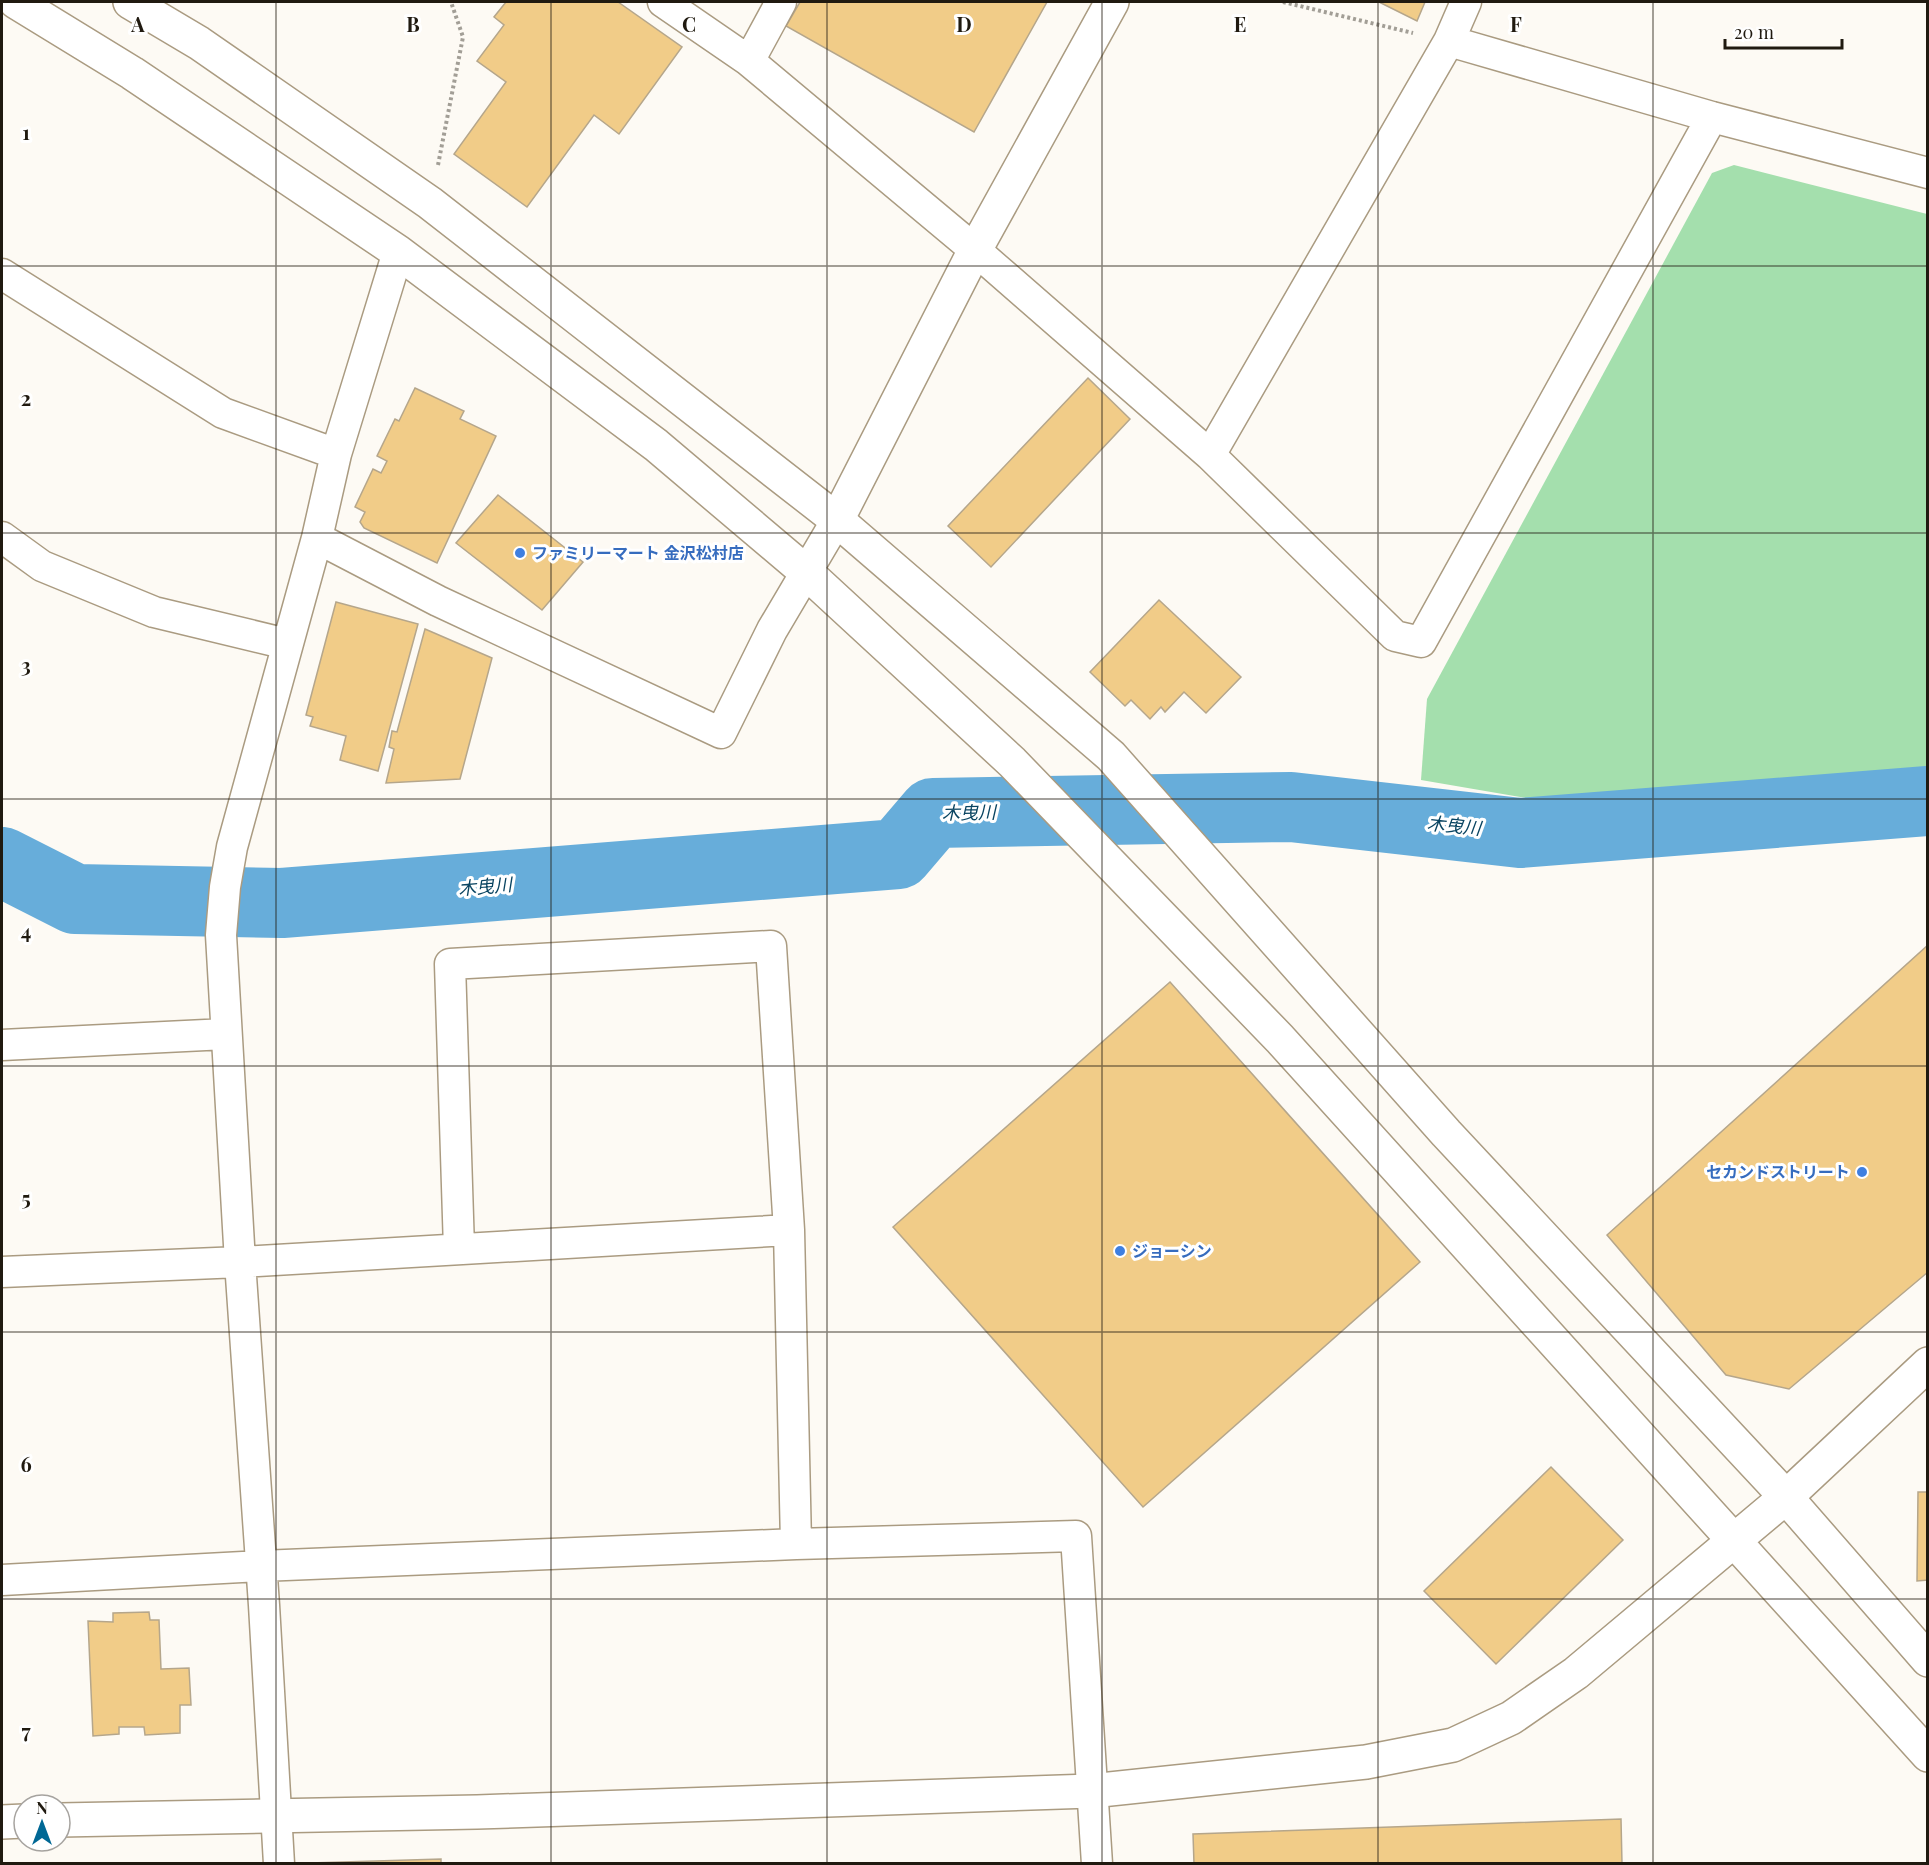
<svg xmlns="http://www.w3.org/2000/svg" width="1929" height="1865" viewBox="0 0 1929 1865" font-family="'Playfair Display','Noto Sans JP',serif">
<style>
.green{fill:#a4dfad}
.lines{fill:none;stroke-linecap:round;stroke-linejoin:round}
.river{stroke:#67adda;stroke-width:70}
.building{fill:#f1cc88;stroke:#b5a68b;stroke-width:1.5}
.minor-casing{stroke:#aa9b81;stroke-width:33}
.tertiary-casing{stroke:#aa9b81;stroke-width:36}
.path{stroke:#a29e96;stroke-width:4;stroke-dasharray:3 3;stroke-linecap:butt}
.minor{stroke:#fff;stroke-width:30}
.tertiary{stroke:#fff;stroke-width:33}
.grid{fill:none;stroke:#201a10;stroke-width:1.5;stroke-opacity:0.55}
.shop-dot{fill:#3f7fe0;stroke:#fff;stroke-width:2}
.labels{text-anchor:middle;stroke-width:6;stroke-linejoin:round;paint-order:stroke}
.shop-label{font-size:16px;font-weight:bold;fill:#366cbe;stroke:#fff;text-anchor:start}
.water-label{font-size:18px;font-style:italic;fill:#094461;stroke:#fff}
.grid-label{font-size:20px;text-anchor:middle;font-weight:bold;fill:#201a10;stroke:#fff;stroke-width:6;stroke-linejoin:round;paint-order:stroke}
</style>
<rect width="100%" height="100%" fill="#fdfaf4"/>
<path class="green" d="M1734,165L1927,214V778L1537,800L1421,780L1427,699L1712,173Z"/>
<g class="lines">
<path class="river" d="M2,862L75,899L282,903L898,854L933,813L1291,807L1520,833L1928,801"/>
</g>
<path class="building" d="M506,2H618L682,47L619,134L594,115L527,207L454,154L506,82L477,61L504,25L494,17Z
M800,2H1047L974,132L786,26Z
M1379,2H1425L1417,21Z
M1088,378L1130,419L991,567L948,526Z
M415,388L464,411L460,419L496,436L437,563L364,528L360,522L365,512L355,507L373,469L381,473L387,461L377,456L395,419L399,421Z
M498,495L583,562L542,610L456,543Z
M1159,600L1241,677L1206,713L1184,692L1165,712L1161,707L1150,719L1131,700L1125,706L1090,672Z
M336,602L418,624L378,771L340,760L346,736L310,726L313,717L306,715Z
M425,629L492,658L460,779L386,783L394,749L389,747L392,731L397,732Z
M1928,945V1272L1789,1389L1726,1375L1607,1235Z
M1170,982L1420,1262L1143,1507L893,1227Z
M1551,1467L1623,1540L1496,1664L1424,1591Z
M1918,1492H1928V1580L1917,1581Z
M149,1612L150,1620H159L161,1669L189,1668L191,1705H180V1733L145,1735L144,1727H119V1734L93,1736L88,1621L113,1622V1613Z
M1621,1819L1622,1864H1194L1193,1834Z
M441,1859V1864H310V1863Z"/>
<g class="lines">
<defs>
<path id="minor" d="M663,2L749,61L975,250L1210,455L1395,636L1421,642L1712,117
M1466,2L1449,41L1712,117L1928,173
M749,61L781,2
M2,274L223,413L336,454
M1210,455L1449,41
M2,537L42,566L154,612L287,644
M317,538L438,601L721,733L772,630L837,520
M2,1045L226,1034
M459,1249L450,964L771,946L789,1230
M2,1272L240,1262L789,1230L796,1544L1076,1536L1097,1864
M2,1580L261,1566L796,1544
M279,1864L264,1605L240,1262L221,935L225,887L232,847L317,538L336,454L398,252"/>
<path id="tertiary" d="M16,2L132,73L398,252L656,445L806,572L1012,762L1280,1039L1928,1755
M130,2L199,43L430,203L837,520L1111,756L1446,1133L1786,1497L1928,1660
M837,520L975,250L1112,2
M60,1820L477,1812L1091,1791L1366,1762L1453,1745L1511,1718L1576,1673L1786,1497L1928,1364
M2,1822L24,1821"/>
</defs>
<use href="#minor" class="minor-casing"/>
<use href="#tertiary" class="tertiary-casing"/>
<path class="path" d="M1283,2L1413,33
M438,165L463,37L451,2"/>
<use href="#minor" class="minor"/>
<use href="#tertiary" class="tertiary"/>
</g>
<path class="grid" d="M276,2V1864M551,2V1864M827,2V1864M1102,2V1864M1378,2V1864M1653,2V1864M2,266H1928M2,533H1928M2,799H1928M2,1066H1928M2,1332H1928M2,1599H1928"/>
<g class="shop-dot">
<circle cx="520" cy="553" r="6"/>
<circle cx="1862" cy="1172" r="6"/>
<circle cx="1120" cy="1251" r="6"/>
</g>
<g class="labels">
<g class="shop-label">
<text x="532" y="559">ファミリーマート 金沢松村店</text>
<text x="1850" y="1178" text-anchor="end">セカンドストリート</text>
<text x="1132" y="1257">ジョーシン</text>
</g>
<g class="water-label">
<text transform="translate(969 813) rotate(-1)" y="6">木曳川</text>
<text transform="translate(1454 826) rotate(6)" y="6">木曳川</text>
<text transform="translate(485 887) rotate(-5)" y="6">木曳川</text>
</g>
</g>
<g class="grid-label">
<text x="138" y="32">A</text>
<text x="413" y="32">B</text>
<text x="689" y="32">C</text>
<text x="964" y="32">D</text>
<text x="1240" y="32">E</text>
<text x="1516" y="32">F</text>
<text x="26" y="140">1</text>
<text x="26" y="406">2</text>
<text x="26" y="673">3</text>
<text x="26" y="939">4</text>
<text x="26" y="1206">5</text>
<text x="26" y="1472">6</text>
<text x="26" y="1739">7</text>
</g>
<rect width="1929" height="1865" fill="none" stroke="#201a10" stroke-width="6"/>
<g transform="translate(42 1823)"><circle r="28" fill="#ffffff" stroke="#a6a39f" stroke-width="1.5"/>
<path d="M0-4.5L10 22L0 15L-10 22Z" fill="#006895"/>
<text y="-9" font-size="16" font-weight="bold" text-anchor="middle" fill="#201a10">N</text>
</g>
<path d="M1725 39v9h117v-9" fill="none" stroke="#201a10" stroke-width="3"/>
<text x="1734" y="39" font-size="18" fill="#201a10" stroke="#ffffff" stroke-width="4.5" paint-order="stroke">20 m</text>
</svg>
